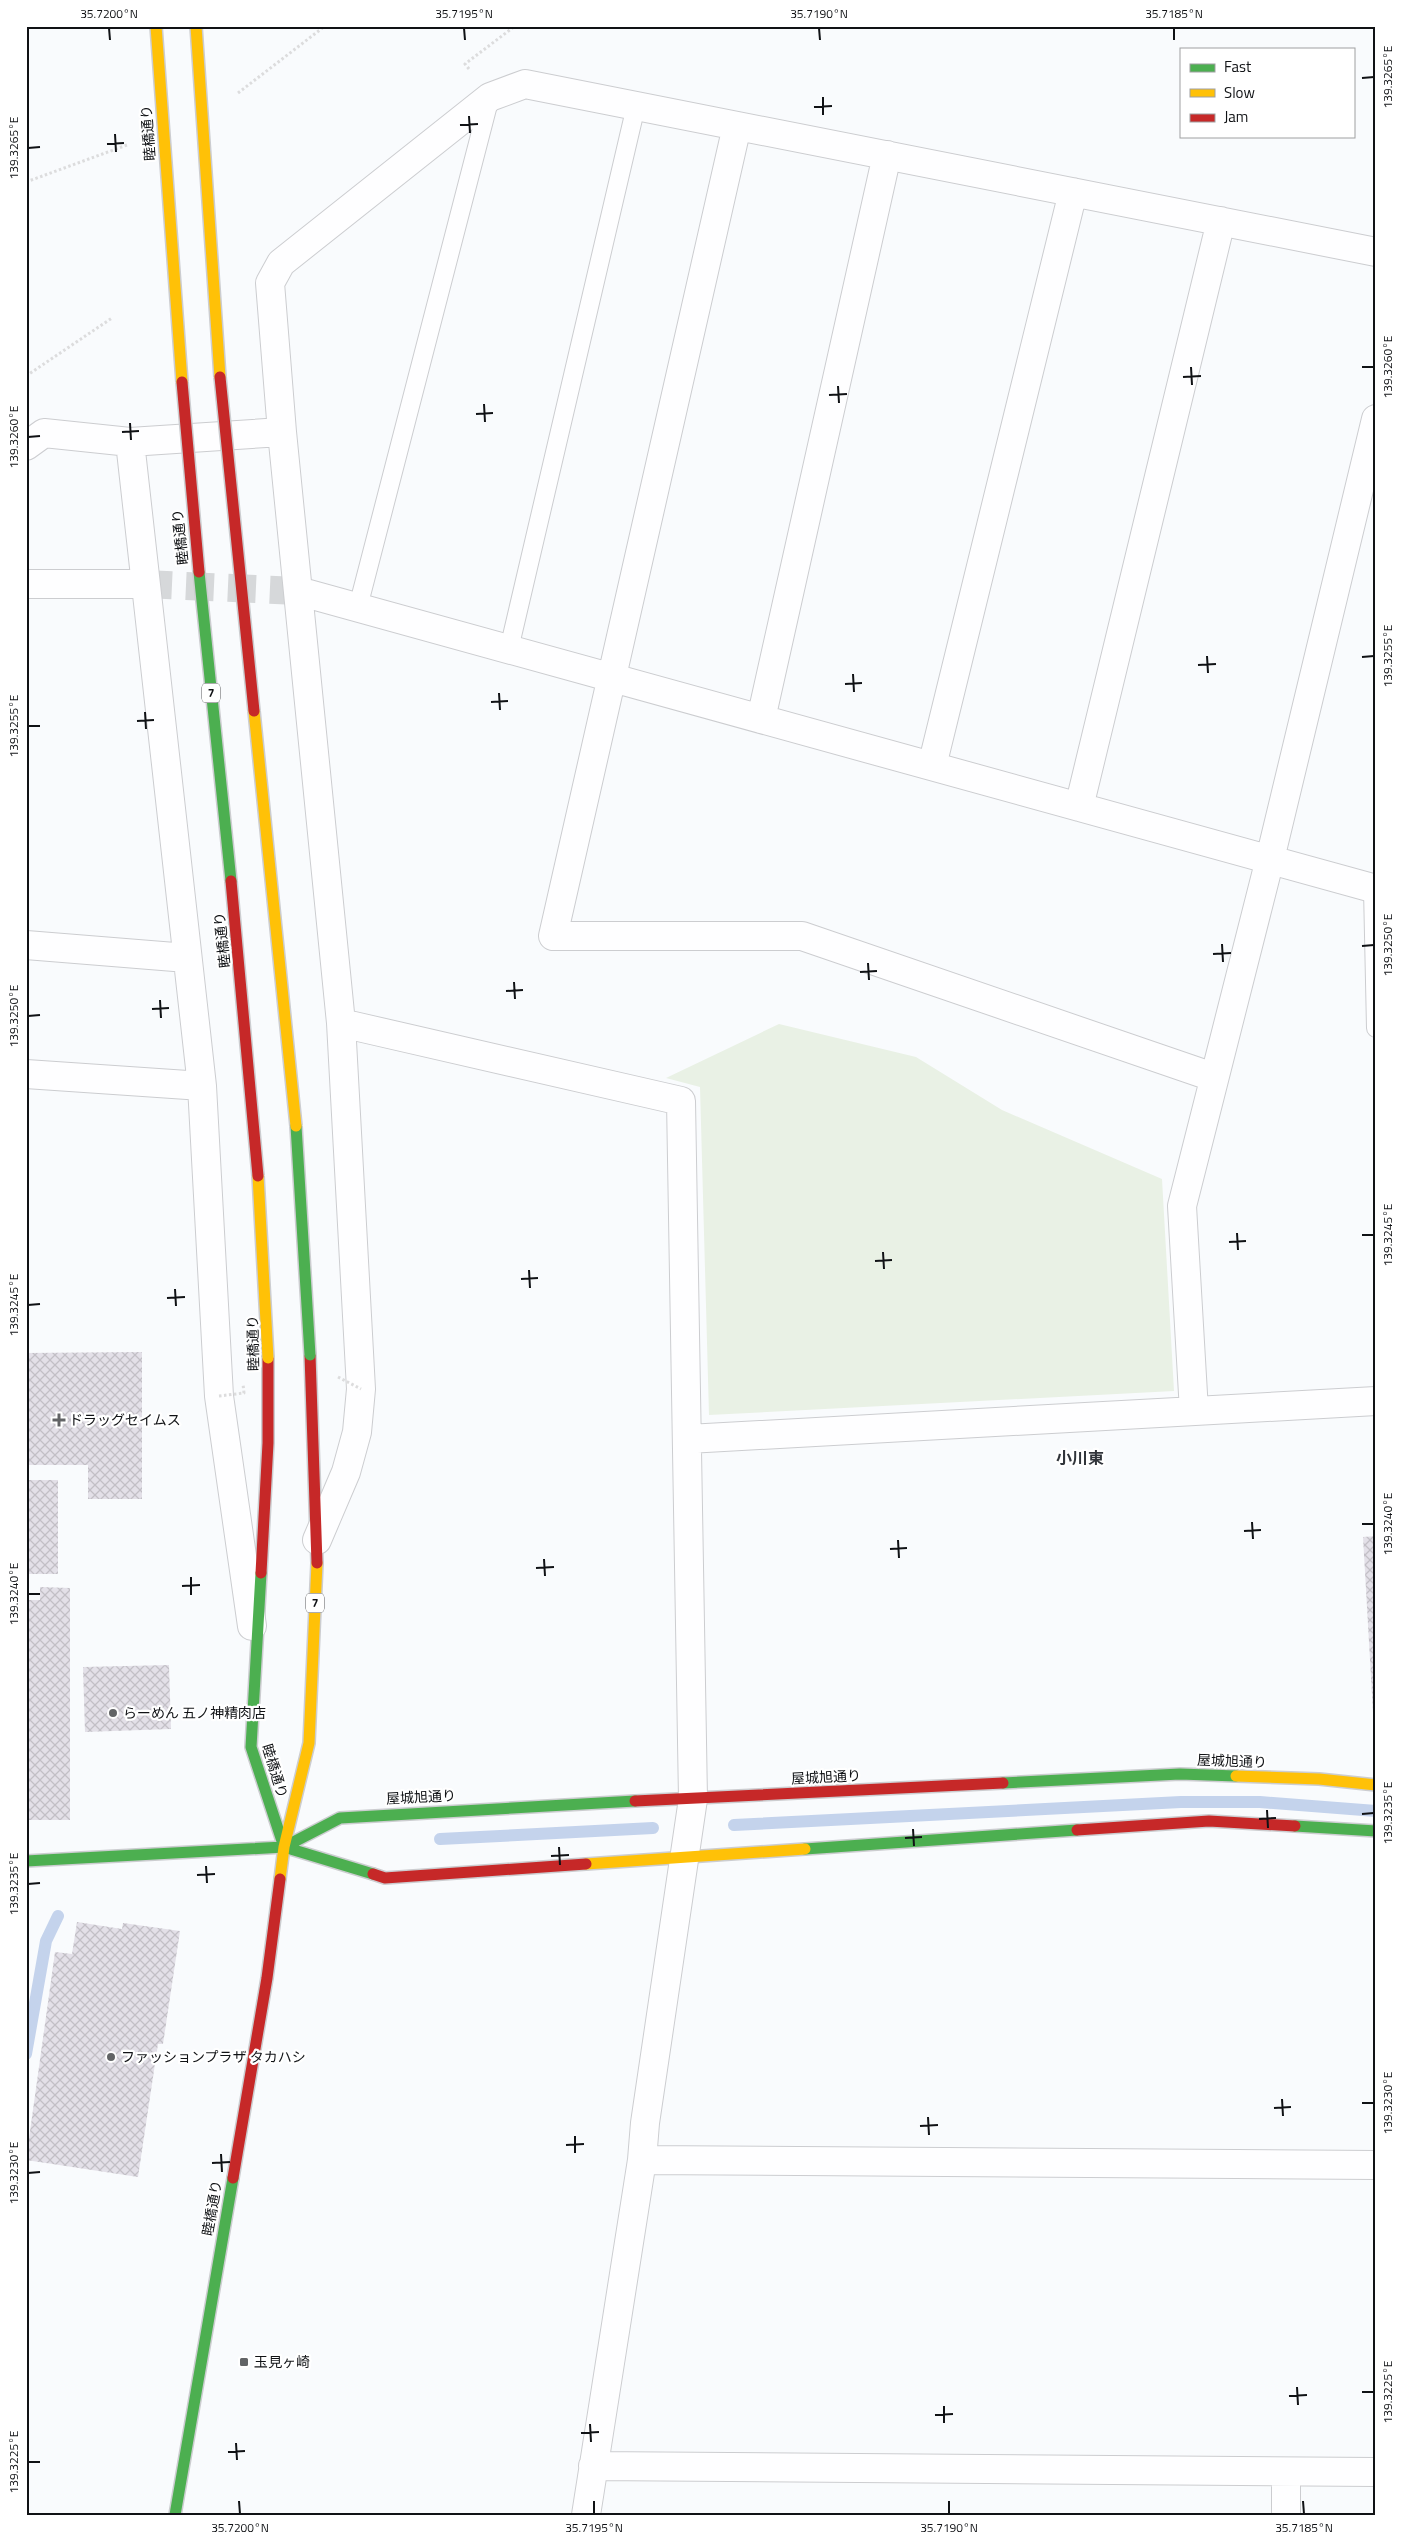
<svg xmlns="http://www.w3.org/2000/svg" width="1402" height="2541" viewBox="0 0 1402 2541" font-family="'Titillium Web','Noto Sans JP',sans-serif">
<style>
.green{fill:#e9f1e5}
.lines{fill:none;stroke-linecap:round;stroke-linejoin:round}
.stream{stroke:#c4d3ec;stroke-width:12}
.building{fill:url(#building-cross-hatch)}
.street-tunnel{stroke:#d6d8da;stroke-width:28;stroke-dasharray:28 14;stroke-linecap:butt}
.lane-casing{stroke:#cccdd0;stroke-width:20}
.street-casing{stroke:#cccdd0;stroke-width:30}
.fast-casing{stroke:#cccdd0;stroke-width:14}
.slow-casing{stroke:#cccdd0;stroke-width:14}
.jam-casing{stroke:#cccdd0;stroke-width:14}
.path{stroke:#dcdcdd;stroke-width:3;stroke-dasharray:2.5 2.5;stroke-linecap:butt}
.lane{stroke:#fefeff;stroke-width:18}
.street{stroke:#fefeff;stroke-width:28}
.fast{stroke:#4caf50;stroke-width:11}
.slow{stroke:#ffc107;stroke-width:11}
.jam{stroke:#c62828;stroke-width:11}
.fast-bridge-casing{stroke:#cccdd0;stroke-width:14;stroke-linecap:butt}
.slow-bridge-casing{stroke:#cccdd0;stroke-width:14;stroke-linecap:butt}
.jam-bridge-casing{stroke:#cccdd0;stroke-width:14;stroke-linecap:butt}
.path-bridge{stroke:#dcdcdd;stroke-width:3;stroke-dasharray:2.5 2.5;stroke-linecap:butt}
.fast-bridge{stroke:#4caf50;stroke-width:11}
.slow-bridge{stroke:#ffc107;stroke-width:11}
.jam-bridge{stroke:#c62828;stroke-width:11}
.ticks{fill:none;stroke:#101215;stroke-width:2}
.poi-dot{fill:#626466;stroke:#fff;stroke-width:2}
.labels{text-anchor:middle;stroke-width:4.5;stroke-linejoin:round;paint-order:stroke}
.shield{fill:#fff;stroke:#58595b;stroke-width:1}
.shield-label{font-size:12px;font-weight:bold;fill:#101215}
.street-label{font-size:14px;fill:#101215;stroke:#fff}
.poi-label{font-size:14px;fill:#101215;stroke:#fff;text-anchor:start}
.quarter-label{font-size:16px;font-weight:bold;fill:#30343a;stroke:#fff}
.neatline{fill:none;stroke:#101215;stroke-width:2}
.ticks-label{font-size:12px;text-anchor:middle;fill:#101215}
</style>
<defs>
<pattern id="building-cross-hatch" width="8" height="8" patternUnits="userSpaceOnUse" patternTransform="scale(1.25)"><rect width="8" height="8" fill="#e3e0e8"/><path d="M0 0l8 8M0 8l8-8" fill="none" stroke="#c2bfc6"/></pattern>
</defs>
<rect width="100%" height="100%" fill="#f9fbfd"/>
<path class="green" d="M779,1024L916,1057L1002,1110L1162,1179L1174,1391L709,1415L700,1087L666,1078Z"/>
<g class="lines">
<path class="stream" d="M734,1825L1181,1802H1260L1376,1811
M440,1839L653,1828
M26,2054L46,1941L58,1916"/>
</g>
<path class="building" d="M142,1352V1499H88V1465H26V1353Z
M26,1480H58V1574H26Z
M1376,1536V1730H1374L1363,1537Z
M40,1587L70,1588V1820H26V1600H40Z
M169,1665L171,1729L85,1732L83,1667Z
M77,1922L122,1929L123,1923L180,1931L163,2044H158L138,2177L26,2160L55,1952L72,1954Z"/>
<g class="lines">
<path class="street-tunnel" d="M144,584L298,591"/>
<defs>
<path id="lane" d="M358,607L490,97
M509,649L636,106
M1373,889L1376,1028"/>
<path id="street" d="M737,126L553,936H802L1213,1077
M130,442L202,1086L219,1396L252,1626
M26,446L44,433L130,442L282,432
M26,584H144
M298,591L1376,889
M761,719L887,155
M932,766L1073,192
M1079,807L1221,221
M26,945L187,958
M341,1023L681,1101L693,1799L645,2123L642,2160L586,2515
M26,1074L202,1086
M1194,1411L1182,1206L1270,859L1376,419
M688,1439L1376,1401
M317,1540L346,1472L357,1432L361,1389L341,1023L282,432L270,283L281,263L490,97L525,84L1376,252
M642,2160L1376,2165
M593,2466L1376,2472
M1286,2515V2472"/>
<path id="fast" d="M261,1573L251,1747L284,1847
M1003,1783L1180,1774L1236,1776
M1295,1826L1376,1831
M284,1847L340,1818L635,1801
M805,1849L1077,1830
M26,1861L284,1847L373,1874
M175,2515L233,2178"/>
<path id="slow" d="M1236,1776L1319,1779L1376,1785
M586,1864L805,1849
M280,1879L284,1847L309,1743L317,1563"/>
<path id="jam" d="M310,1355L317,1563
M261,1573L268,1443V1358
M635,1801L1003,1783
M1077,1830L1209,1821L1295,1826
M373,1874L385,1878L586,1864
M233,2178L267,1978L280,1879"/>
</defs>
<use href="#lane" class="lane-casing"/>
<use href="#street" class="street-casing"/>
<use href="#fast" class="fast-casing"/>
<use href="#slow" class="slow-casing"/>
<use href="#jam" class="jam-casing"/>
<path class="path" d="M469,69L465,64L515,26
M238,93L325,26
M26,182L127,145
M26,376L112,318"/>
<use href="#lane" class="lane"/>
<use href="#street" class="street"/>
<use href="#fast" class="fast"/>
<use href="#slow" class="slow"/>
<use href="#jam" class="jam"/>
<defs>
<path id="fast-bridge" d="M199,572L231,881
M296,1126L310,1355"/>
<path id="slow-bridge" d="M156,26L182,382
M196,26L220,377
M254,711L296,1126
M258,1176L268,1358"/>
<path id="jam-bridge" d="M220,377L254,711
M182,382L199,572
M231,881L258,1176"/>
</defs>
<use href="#fast-bridge" class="fast-bridge-casing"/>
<use href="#slow-bridge" class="slow-bridge-casing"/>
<use href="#jam-bridge" class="jam-bridge-casing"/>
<path class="path-bridge" d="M338,1377L361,1389
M219,1396L244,1393L243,1384"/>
<use href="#fast-bridge" class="fast-bridge"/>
<use href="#slow-bridge" class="slow-bridge"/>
<use href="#jam-bridge" class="jam-bridge"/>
</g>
<path class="ticks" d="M109,28L110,40M464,28L465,40M819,28L820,40M1174,28V40M1362,78L1374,77M823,97V115M814,107L832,106M469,116L470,133M460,125L478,124M115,134L116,152M107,144L124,143M28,148L40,147M1191,367L1192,385M1362,367H1374M1183,377L1201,376M838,386L839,403M829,395L847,394M484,404L485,422M476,414L493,413M130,423L131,440M122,432L139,431M28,437L40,436M1207,656L1208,673M1362,657L1374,656M1198,665L1216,664M853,674L854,692M845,684L862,683M499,693L500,710M491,702L508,701M145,712L146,729M137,721L154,720M28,726H40M1222,944L1223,962M1362,946L1374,945M1213,954L1231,953M868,963L869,980M860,972L877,971M514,982L515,999M506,991L523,990M160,1000L161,1018M152,1009L169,1008M28,1016L40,1015M1237,1233L1238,1250M1362,1235H1374M1229,1242L1246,1241M883,1252L884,1269M875,1261L892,1260M529,1270L530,1288M521,1279L538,1278M175,1289L176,1306M167,1298L185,1297M28,1305L40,1304M1252,1522L1253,1539M1362,1524H1374M1244,1531L1261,1530M898,1540L899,1558M890,1549L907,1548M544,1559L545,1576M536,1568L554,1567M191,1577V1595M182,1586L200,1585M28,1594H40M1267,1810L1268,1828M1362,1814L1374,1813M1259,1819L1276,1818M913,1829L914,1846M905,1838L922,1837M559,1847L560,1865M551,1856L569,1855M206,1866L207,1883M197,1875L215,1874M28,1884L40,1883M1282,2099L1283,2116M1362,2103H1374M1274,2108L1291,2107M928,2117L929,2135M920,2126L938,2125M575,2136V2153M566,2145L584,2144M221,2154L222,2172M212,2163L230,2162M28,2173L40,2172M1297,2387L1298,2405M1362,2392H1374M1289,2396L1307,2395M944,2406V2423M935,2415L953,2414M590,2424L591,2442M581,2433L599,2432M236,2443L237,2460M228,2452L245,2451M28,2462H40M239,2501L240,2514M594,2501V2514M949,2501V2514M1303,2501L1304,2514"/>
<g class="poi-dot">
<path d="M56.5 1412.5h5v5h5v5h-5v5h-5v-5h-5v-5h5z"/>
<circle cx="113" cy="1713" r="5"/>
<circle cx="111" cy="2057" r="5"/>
<rect x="239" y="2357" width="10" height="10" rx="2.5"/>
</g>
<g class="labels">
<g class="shield">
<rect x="202" y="683.5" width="18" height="19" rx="4"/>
<rect x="306" y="1593.5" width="18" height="19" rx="4"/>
</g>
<g class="shield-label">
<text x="211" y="697">7</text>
<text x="315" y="1607">7</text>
</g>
<g class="street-label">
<text transform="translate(148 133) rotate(-94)" y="5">睦橋通り</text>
<text transform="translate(180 537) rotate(-96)" y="5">睦橋通り</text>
<text transform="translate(222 940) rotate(-96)" y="5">睦橋通り</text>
<text transform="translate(253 1343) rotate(-91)" y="5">睦橋通り</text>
<text transform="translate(1232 1761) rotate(2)" y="5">屋城旭通り</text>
<text transform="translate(275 1771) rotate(73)" y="5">睦橋通り</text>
<text transform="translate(826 1777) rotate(-3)" y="5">屋城旭通り</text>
<text transform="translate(421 1797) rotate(-3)" y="5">屋城旭通り</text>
<text transform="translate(212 2208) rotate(-80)" y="5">睦橋通り</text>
</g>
<g class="poi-label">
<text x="69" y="1425">ドラッグセイムス</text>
<text x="123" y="1718">らーめん 五ノ神精肉店</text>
<text x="121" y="2062">ファッションプラザ タカハシ</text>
<text x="254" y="2367">玉見ヶ崎</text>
</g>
<g class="quarter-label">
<text x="1080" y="1464">小川東</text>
</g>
</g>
<rect width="1402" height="2541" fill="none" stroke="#ffffff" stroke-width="55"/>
<rect x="1180" y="48" width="175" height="90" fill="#ffffff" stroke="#9fa0a1"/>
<rect x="1190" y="64" width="25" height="8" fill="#4caf50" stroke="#9fa0a1"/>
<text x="1224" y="72" font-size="15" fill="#101215">Fast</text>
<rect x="1190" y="89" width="25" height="8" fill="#ffc107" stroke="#9fa0a1"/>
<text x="1224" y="98" font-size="15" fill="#101215">Slow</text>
<rect x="1190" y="114" width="25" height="8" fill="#c62828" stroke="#9fa0a1"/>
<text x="1224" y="122" font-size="15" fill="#101215">Jam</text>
<rect x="28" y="28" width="1346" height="2486" class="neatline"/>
<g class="ticks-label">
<text x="109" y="18">35.7200°N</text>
<text x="464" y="18">35.7195°N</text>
<text x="819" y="18">35.7190°N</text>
<text x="1174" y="18">35.7185°N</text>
<text transform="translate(1388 77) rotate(-90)" y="4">139.3265°E</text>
<text transform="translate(14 148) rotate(-90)" y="4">139.3265°E</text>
<text transform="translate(1388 367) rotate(-90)" y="4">139.3260°E</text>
<text transform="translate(14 437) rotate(-90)" y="4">139.3260°E</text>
<text transform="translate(1388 656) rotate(-90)" y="4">139.3255°E</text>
<text transform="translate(14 726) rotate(-90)" y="4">139.3255°E</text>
<text transform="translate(1388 945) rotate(-90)" y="4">139.3250°E</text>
<text transform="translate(14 1016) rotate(-90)" y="4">139.3250°E</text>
<text transform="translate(1388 1235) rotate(-90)" y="4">139.3245°E</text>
<text transform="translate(14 1305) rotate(-90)" y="4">139.3245°E</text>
<text transform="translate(1388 1524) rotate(-90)" y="4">139.3240°E</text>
<text transform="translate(14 1594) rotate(-90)" y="4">139.3240°E</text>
<text transform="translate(1388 1813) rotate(-90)" y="4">139.3235°E</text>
<text transform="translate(14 1884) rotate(-90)" y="4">139.3235°E</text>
<text transform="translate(1388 2103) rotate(-90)" y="4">139.3230°E</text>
<text transform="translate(14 2173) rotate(-90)" y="4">139.3230°E</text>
<text transform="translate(1388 2392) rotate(-90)" y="4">139.3225°E</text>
<text transform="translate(14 2462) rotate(-90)" y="4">139.3225°E</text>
<text x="240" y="2532">35.7200°N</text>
<text x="594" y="2532">35.7195°N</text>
<text x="949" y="2532">35.7190°N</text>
<text x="1304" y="2532">35.7185°N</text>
</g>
</svg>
